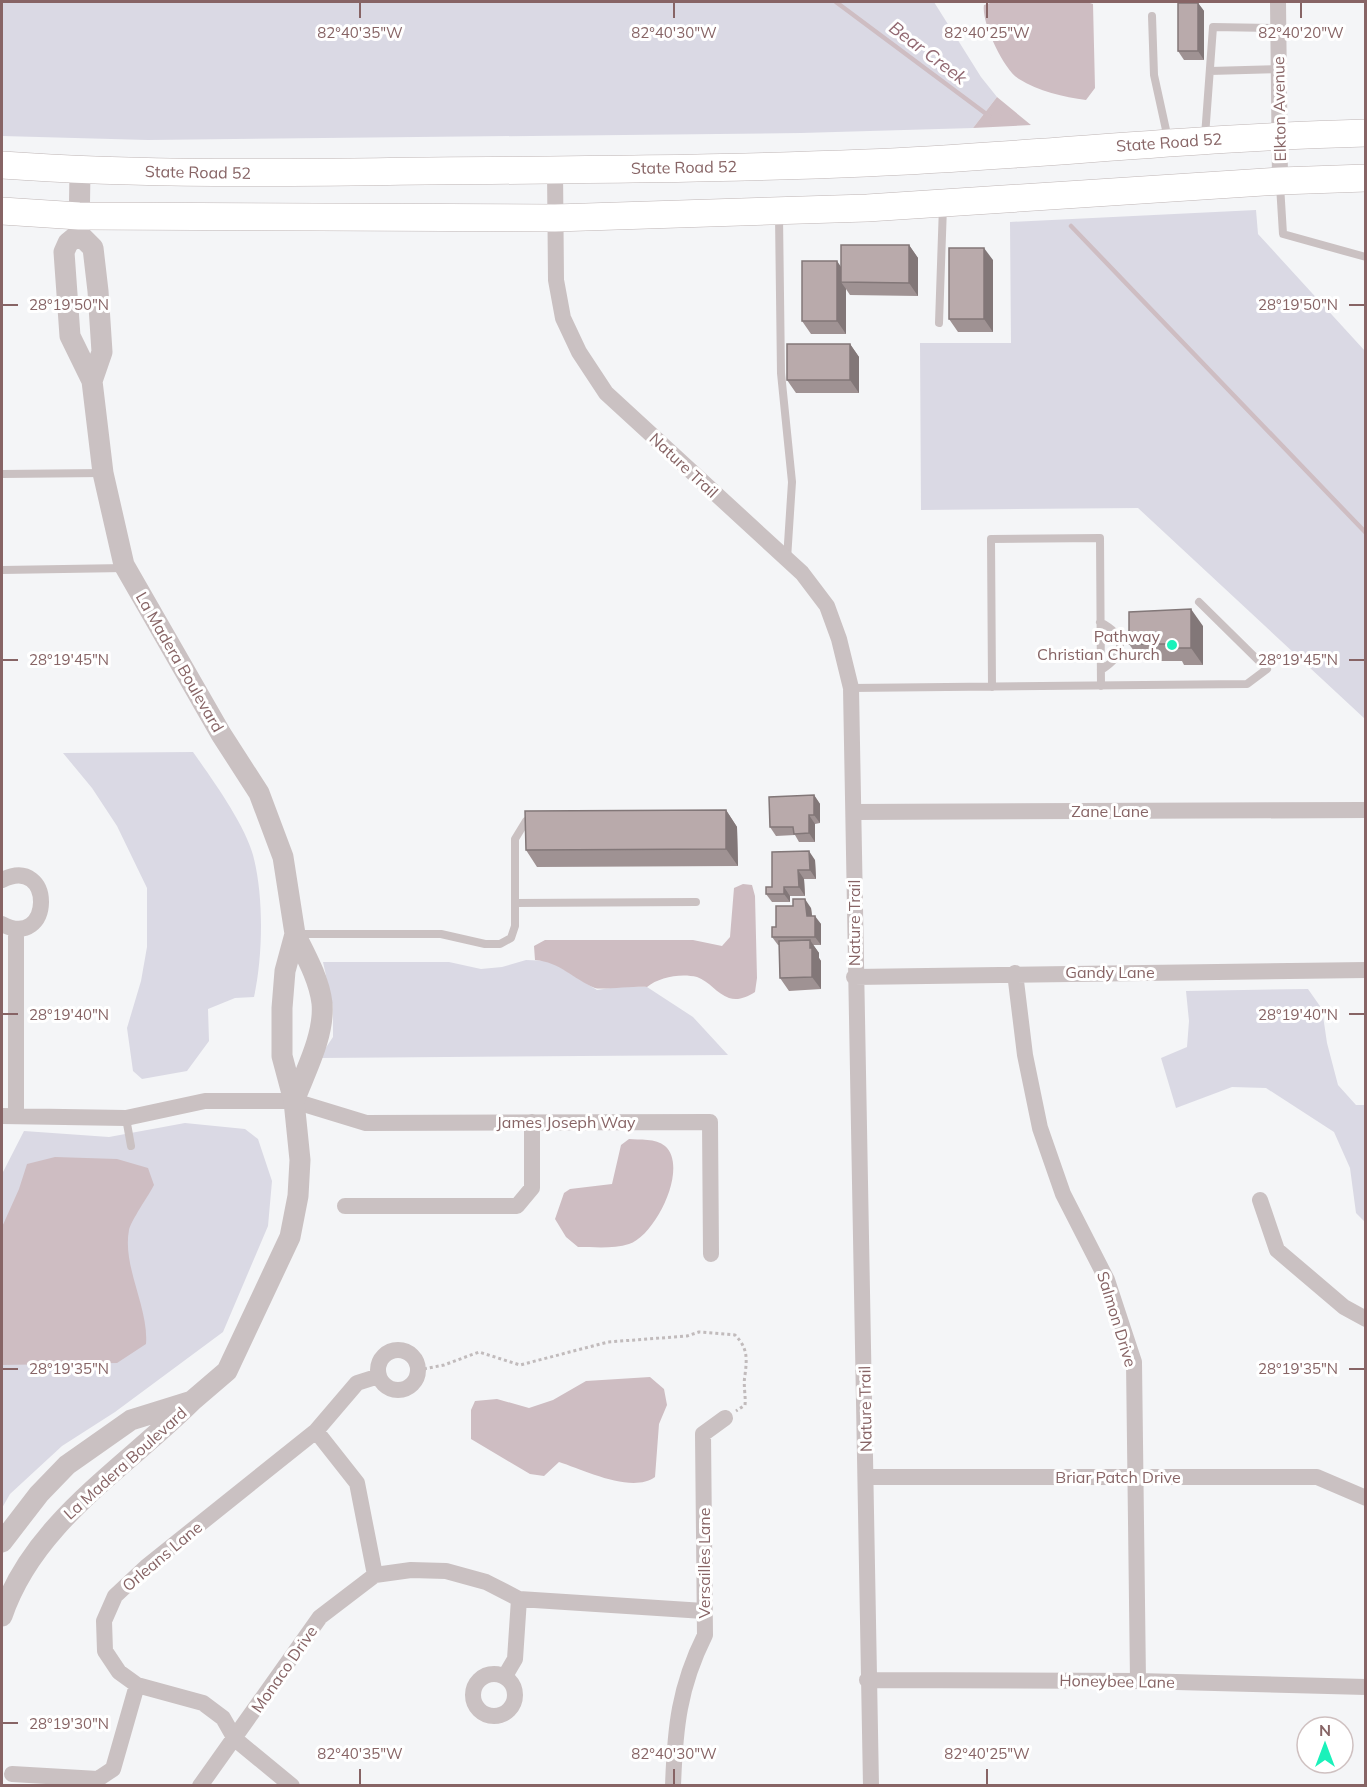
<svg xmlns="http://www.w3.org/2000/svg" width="1367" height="1787" viewBox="0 0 1367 1787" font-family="Mulish,sans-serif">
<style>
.green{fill:#dad9e4}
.water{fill:#cebdc2}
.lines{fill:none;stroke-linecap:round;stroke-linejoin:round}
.stream{stroke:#cebdc2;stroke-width:4.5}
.primary-casing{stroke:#beb5b5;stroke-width:28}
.path{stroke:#c1bbbc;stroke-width:3;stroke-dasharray:3 3;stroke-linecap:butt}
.service{stroke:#cac1c2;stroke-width:8}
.minor{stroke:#cac1c2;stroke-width:16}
.tertiary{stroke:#cac1c2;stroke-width:21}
.primary{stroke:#fff;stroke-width:27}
.wall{fill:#9f9293}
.shaded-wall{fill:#827778}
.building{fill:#b9aaab;stroke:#827778;stroke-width:1.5}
.ticks{fill:none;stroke:#876465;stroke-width:2}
.poi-dot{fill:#1af1ba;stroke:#fff;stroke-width:2}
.labels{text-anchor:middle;stroke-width:6;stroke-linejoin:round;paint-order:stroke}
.street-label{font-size:16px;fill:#876465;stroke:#fff}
.poi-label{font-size:16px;fill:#876465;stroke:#fff;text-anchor:end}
.water-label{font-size:18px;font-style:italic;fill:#926972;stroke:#fff}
.ticks-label{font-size:15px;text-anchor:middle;fill:#876465;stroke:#fff;stroke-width:6;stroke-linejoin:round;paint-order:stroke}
</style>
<rect width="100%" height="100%" fill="#f4f5f7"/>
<path class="green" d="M2,2H934L981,77L997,97L973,128L801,133L148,140L2,136Z
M1256,210L1258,234L1365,351V719L1138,508L921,510L920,343H1011L1010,222Z
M193,752C212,779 244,823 253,855C264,896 263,956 254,997L235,998L208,1009L209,1041L187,1071L142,1079L133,1071L127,1028L141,981L147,947V888L117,826L92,788L63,753Z
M526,960L550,961L597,990L624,986L647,987L693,1017L728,1055L319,1058L333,1037V1007L323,962H449L481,969L502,967Z
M1308,989L1322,1009L1327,1043L1338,1085L1356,1105H1365V1222L1356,1213L1350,1168L1334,1132L1266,1088L1232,1087L1176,1108L1161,1058L1187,1047L1189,1021L1186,991Z
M185,1123L245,1129L258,1139L272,1181L268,1226L223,1332L115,1412L62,1446L10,1494L2,1508V1174L24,1131L109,1137Z"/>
<path class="water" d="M993,2H1087L1093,4L1095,88L1086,100C1064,97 1038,91 1019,79C1004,70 981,22 984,5Z
M997,97L1031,125L973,128Z
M743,884L752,885L755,896L757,978L755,992C747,997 738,1001 729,998C717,994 709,981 697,977C681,973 659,977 647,987C637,986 600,990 595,988C573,979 560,962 535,960L534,946L545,940H693L722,946L730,937L734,888Z
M629,1139C639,1140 656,1138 665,1146C689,1167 656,1235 629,1244C614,1249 594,1247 578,1247L566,1237L555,1219L564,1193L570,1189L612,1184L621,1145Z
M55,1157L117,1159L148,1168L154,1185C149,1195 130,1222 129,1230C122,1266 149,1308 146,1344L117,1363L2,1365V1227L19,1189L27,1164Z
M650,1377L664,1389L667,1405L659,1424L655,1477C632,1494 584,1470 559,1462L544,1476L530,1474L471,1439V1410L475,1401L497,1399L529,1408L553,1400L586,1381Z"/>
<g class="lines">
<path class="stream" d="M836,2L989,116
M1071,226L1366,533"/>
<defs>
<path id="primary" d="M2,165C143,175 285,173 427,171C573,170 720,169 866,163C1032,156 1199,137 1366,133
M2,211L79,216L555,218L867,208L1280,181L1366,178"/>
</defs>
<use href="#primary" class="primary-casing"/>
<path class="path" d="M418,1370L444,1365L479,1352L520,1365L608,1342L687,1336L699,1332L735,1335C748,1348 747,1359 745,1375C743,1385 746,1396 745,1405L736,1411"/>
<path class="service" d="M1152,16L1154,75L1168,139
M1210,71L1279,69
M1205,136L1213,27L1278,28
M1280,185L1283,234L1366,257
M779,216L781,373L792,482L787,559
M939,323L943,206
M2,474L103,473
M2,570L125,568
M1100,622C1128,636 1125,655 1101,670
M992,687L991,539L1100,538L1101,686
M851,688L1247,684L1267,669L1199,602
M515,903L696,902
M296,934H441L485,944H500L511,938L515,926V839L526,821L533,818
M126,1118L131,1146"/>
<path class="minor" d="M1278,2L1280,181
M555,170L556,280L563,318L579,352L606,393L802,573L827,606L839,639L851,688L871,1786
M854,812L1366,810
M2,880C55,854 53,951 2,924
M1015,973L1025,1055L1040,1128L1063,1194L1107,1280L1134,1362L1138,1681
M854,977L1366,970
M16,1115V929
M2,1116L126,1118L205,1101H294L366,1123L710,1122L711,1254
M1260,1200L1277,1250L1344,1307L1366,1319
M345,1206H517L532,1188V1122
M378 1370a20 20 0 1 1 40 0a20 20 0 1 1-40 0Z
M316,1431L357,1483L375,1575
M866,1477H1317L1366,1498
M473 1695a21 21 0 1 1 42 0a21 21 0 1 1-42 0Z
M505,1676L515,1659L519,1599
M867,1680L1138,1681L1366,1687
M12,1774L98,1779L113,1769L137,1685
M200,1786L320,1617L375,1575L411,1570L446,1571L486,1582L519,1599L704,1611
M292,1786L235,1739L223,1718L203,1703L137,1685L119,1672L105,1651L104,1621L115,1596L146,1567L316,1431L357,1383L379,1376
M673,1786C675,1728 679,1687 705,1635L703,1434L725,1418"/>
<path class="tertiary" d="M80,171L79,234L93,248L98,291L102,352L92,381
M79,234L68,243L64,252L70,336L92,381L103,473L124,565L221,734L259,793L283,857L295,934
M192,1401L227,1371L290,1237L298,1196L300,1160L294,1101L282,1056V1008L285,971L295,934C306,956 319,979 322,1003C325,1035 305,1072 294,1101
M2,1542L39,1494L67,1465L131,1420L192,1401C125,1468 33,1523 2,1616"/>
<use href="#primary" class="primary"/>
</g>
<path class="wall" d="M1198,3L1204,11V60H1184L1178,51Z
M909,245L918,258V296L850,295L846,289V334H811L802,321L841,267Z
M993,260V332H958L949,319Z
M850,344L859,357V393H796L787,380Z
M1203,626V665H1184L1182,661H1141L1129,644Z
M814,795L820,804V823L815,824V842H799L795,835L776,836L770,827Z
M726,810L737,827L738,866L537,867L526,850Z
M815,860L816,879H804L805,896H790V902H772L766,894L772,887Z
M811,908L812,916L821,924V945H813L819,953V958L821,961V989L789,991L780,978L779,945H778L772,937L776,927Z"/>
<path class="shaded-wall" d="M1198,3L1204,11V60L1198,51Z
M909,245L918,258V296L909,283Z
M984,248L993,260V332L984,319Z
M837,261L846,274L841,282L846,289V334L837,321Z
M850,344L859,357V393L850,380Z
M1191,609L1203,626V665L1191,648Z
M814,795L820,804V823L814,815Z
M726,810L737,827L738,866L726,849Z
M809,815L815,824V842L809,833Z
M809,851L815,860L816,879L810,870Z
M798,870L804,879L805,896L799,887Z
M784,887L790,896V902L784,894Z
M805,899L811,908L813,924L807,916Z
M815,916L821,924V945L815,937Z
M810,940L819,953V958L821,961V989L812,977Z"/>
<path class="building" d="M1178,3H1198V51H1178Z
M841,245H909V283L841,282Z
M949,248H984V319H949Z
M802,261H837V321H802Z
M787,344H850V380H787Z
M1191,609V648H1172V644H1129V612Z
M814,795V815H809V833L794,834L793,827H770L769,797Z
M726,810V849L526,850L525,811Z
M809,851L810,870H798L799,887H784V894H766V887H772V852Z
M793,899H805L807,916H815V937H772V927H776V906H793Z
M810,940V948H812V977L780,978L779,941Z"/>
<path class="ticks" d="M360,3V18M674,3V18M987,3V18M1301,3V18M3,305H18M1349,305H1364M3,660H18M1349,660H1364M3,1014H18M1349,1014H1364M3,1369H18M1349,1369H1364M3,1723H18M360,1769V1784M674,1769V1784M987,1769V1784"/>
<circle class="poi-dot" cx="1172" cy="645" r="6"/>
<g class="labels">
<g class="street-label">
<text transform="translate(1279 109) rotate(-91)" y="6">Elkton Avenue</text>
<text transform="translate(1169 142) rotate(-4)" y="6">State Road 52</text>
<text transform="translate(684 167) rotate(-1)" y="6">State Road 52</text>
<text transform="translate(198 172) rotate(1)" y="6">State Road 52</text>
<text transform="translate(684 465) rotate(43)" y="6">Nature Trail</text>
<text transform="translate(180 662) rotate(60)" y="6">La Madera Boulevard</text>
<text x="1110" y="817">Zane Lane</text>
<text transform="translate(854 923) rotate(-90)" y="6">Nature Trail</text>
<text x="1110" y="978">Gandy Lane</text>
<text x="566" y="1128">James Joseph Way</text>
<text transform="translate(1117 1319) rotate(73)" y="6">Salmon Drive</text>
<text transform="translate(865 1409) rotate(-91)" y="6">Nature Trail</text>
<text transform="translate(125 1463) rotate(-42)" y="6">La Madera Boulevard</text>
<text x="1118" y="1483">Briar Patch Drive</text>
<text transform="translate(162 1556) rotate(-40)" y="6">Orleans Lane</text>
<text transform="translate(704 1563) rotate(-90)" y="6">Versailles Lane</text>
<text transform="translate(284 1669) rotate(-55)" y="6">Monaco Drive</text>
<text transform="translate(1117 1681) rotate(1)" y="6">Honeybee Lane</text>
</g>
<g class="poi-label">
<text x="1160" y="642">Pathway<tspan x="1160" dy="18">Christian Church</tspan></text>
</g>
<g class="water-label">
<text transform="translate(928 53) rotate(37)" y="6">Bear Creek</text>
</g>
</g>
<g class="ticks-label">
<text x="360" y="38">82°40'35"W</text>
<text x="674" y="38">82°40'30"W</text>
<text x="987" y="38">82°40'25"W</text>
<text x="1301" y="38">82°40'20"W</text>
<text x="69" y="310">28°19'50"N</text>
<text x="1298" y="310">28°19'50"N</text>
<text x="69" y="665">28°19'45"N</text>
<text x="1298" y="665">28°19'45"N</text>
<text x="69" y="1020">28°19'40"N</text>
<text x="1298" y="1020">28°19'40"N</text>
<text x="69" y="1374">28°19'35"N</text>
<text x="1298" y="1374">28°19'35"N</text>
<text x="69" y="1729">28°19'30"N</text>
<text x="360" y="1759">82°40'35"W</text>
<text x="674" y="1759">82°40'30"W</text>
<text x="987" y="1759">82°40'25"W</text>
</g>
<rect width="1367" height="1787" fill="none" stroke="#876465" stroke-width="6"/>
<g transform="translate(1325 1745)"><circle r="28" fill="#ffffff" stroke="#cfc1c1" stroke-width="1.5"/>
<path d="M0-4.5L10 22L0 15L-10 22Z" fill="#1af1ba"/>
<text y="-9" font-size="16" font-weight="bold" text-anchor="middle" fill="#876465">N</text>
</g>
</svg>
